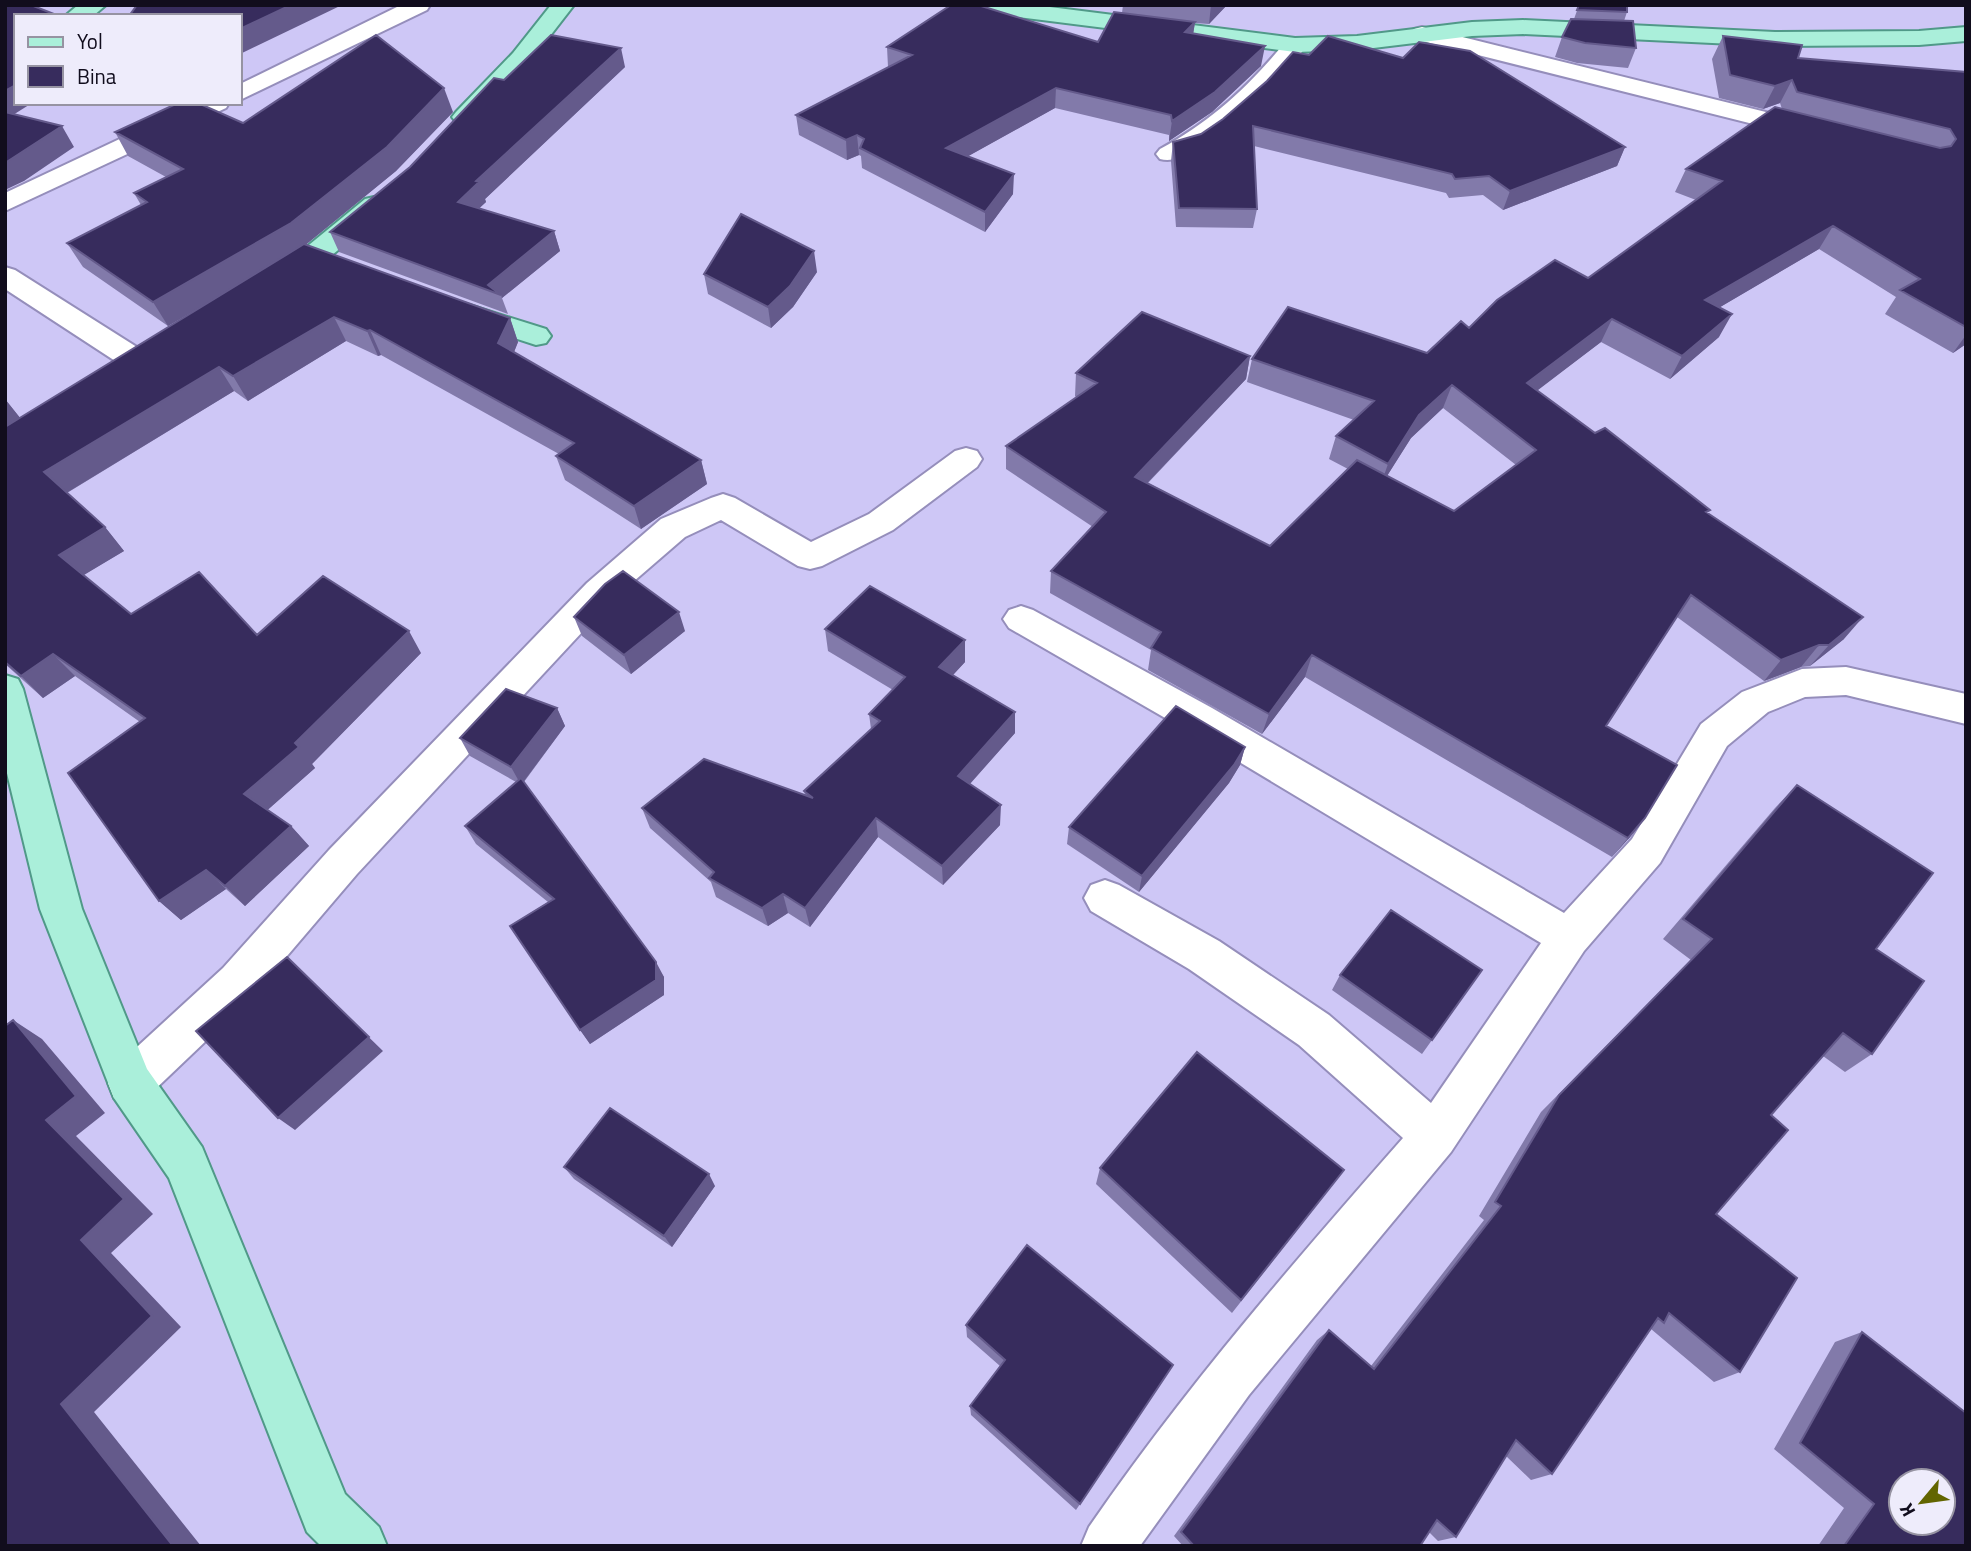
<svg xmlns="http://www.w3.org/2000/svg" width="1971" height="1551" viewBox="0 0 1971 1551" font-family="'Titillium Web',sans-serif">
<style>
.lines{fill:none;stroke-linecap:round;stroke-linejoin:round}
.minor-casing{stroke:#958ebb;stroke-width:4}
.major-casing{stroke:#509988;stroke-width:4}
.minor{fill:#fff;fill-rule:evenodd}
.major{fill:#aaefda;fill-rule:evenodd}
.wall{fill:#827aaa;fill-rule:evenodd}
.shaded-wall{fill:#645a8b}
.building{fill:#372c5d;stroke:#645a8b;stroke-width:2;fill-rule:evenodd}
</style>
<rect width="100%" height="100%" fill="#cec7f6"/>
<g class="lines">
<defs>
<path id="minor" d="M401,5H430L427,10L240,100V84Z
M1422,27L1818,125L1822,130L1818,135L1809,138L1414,39L1410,34L1414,29Z
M1295,38L1303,40L1307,45C1284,77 1202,170 1160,159L1156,154L1160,149C1212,121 1250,85 1287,40Z
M196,103H229L226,108L5,211V193Z
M5,267L15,270L151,356L155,363L151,370L140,373L129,370L5,289Z
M966,448L977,451L982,459L977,467L893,530L822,566L810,569L798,566L721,520L685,537L611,601L357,874L253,996L146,1098L130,1105L114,1098L108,1083L114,1068L223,968L329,850L587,583L661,519L711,498L723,494L735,498L811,542L869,514L955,451Z
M1021,606L1033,610L1212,708L1564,913L1632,839L1701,724L1742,692L1802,669L1846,667L1966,694V724L1846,695L1805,697L1768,712L1727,746L1660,863L1584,951L1451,1152L1249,1395L1140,1546H1081L1089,1527C1184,1389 1293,1263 1403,1138L1299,1045L1189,969L1091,911L1084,898L1091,885L1105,880L1119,885L1219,941L1329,1015L1431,1103L1541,943L1186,730L1009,628L1003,619L1009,610Z"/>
<path id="major" d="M78,5H106L93,16H65Z
M551,5H574L529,63L474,122L465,125L456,122L452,117L456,112L513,53Z
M967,5H1034L1295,38L1357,36L1472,22L1523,20L1775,32L1919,31L1966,27V41L1919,45L1775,46L1523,34L1472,36L1357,50L1295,52L978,12L970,10Z
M374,197L383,199L387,205L383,211C358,232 300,292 266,283L262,277L266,271L304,249L365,199Z
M463,303L546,329L551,336L546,343L536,345L453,318L448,312L453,306Z
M5,675L18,679L23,689L82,909L147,1069L202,1147L345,1494L379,1527L387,1546H321L307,1532L169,1178L114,1098L40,909L5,765Z"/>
</defs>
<use href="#minor" class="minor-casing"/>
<use href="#major" class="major-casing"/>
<use href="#minor" class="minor"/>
<use href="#major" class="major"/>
</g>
<path class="wall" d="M1123,5H1227L1209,24L1195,23L1193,33L1261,66L1212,112L1169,141V135L1055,108L968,156L1013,194L985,232L862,168L861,156L859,155L847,160L799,135L796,115L890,67H888L887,47L1098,42L1122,13Z
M1579,5L1627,12L1624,21L1636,48L1628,68L1577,63L1555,57L1562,37L1574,19Z
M1723,36L1798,58L1966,72V344L1953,353L1885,314L1896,297L1819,249L1720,307L1719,337L1670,379L1601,342L1537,390L1595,433L1708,514L1844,639L1810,666L1801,667L1764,681L1677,617L1606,726L1630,837L1612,857L1305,677L1262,734L1148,670L1151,650L1050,593L1051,571L1093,527L1006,469V446L1076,397L1075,396L1076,373L1250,356L1246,379L1148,483L1270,546L1348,469L1329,459L1336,436L1354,420L1247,382L1252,359L1427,353L1469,328L1588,278L1696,200L1675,192L1686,169L1782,109L1780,103L1763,109L1719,98L1712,59ZM1443,408L1516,465L1454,511L1387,476L1411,438Z
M625,67L485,199L486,202L479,208L554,231L560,251L502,298L508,314L339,252L330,232L410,167L504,80Z
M453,112L396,171L305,245L510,318L518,342L514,352L701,460L707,484L641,529L565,480L556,456L559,454L381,355L378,356L346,341L248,401L234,391L67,493L105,527L124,551L83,575L131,614L257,635L421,653L312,764L315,768L267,810L291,826L309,846L245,906L226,889L181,920L159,901L140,722L75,676L43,698L5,664V399L20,418L240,284L168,326L83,267L67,243L141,205L134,193L166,177L128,156L115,132L243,123Z
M1223,119L1625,147L1617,166L1503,210L1483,195L1449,198L1446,193L1254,146L1257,209L1253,228L1176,227L1171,161L1173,142L1201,134Z
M817,272L793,307L771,328L708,294L704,274Z
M574,617L685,631L631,674L582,636Z
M825,629L965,640V662L953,675L1015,733L970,784L1000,825L943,885L878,837L810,927L788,913L768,926L716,897L711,882L650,828L642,808L805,795L804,791L871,729L869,714L893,690L828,651Z
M557,708L565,726L524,782L664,977V995L590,1044L510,926L548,902L476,844L465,826L516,782L470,756L460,738Z
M1245,747L1240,765L1229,783L1139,892L1067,844L1069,827Z
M1797,785L1876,949L1872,1054L1845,1072L1823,1056L1771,1115L1716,1214L1740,1372L1714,1382L1651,1329L1552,1474L1531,1480L1506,1456L1456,1537L1438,1541L1429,1532L1420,1546H1183L1174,1536L1317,1340L1329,1330L1371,1366L1484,1220L1479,1216L1541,1112L1691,960L1663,939L1775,808Z
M1340,975L1432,1040L1422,1054L1332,990Z
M564,1167L715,1186L672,1247L574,1179Z
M1100,1168L1344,1170L1232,1313L1096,1184Z
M966,1325L1173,1365L1076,1510L971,1415L970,1406L1000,1366L967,1337Z
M1862,1332L1966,1546H1818L1844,1508L1774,1449L1835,1342Z"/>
<path class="shaded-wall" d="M291,5H342L240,54V29Z
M1211,5H1227L1209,24Z
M1195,22L1192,42L1185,32Z
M1265,46L1261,66L1212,112L1169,141L1172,121Z
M621,48L625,67L485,199L486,202L466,221L458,202L476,181Z
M1792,80L1780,103L1763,109L1775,86Z
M16,85V103H32L5,120V91Z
M444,88L453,112L396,171L303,247L168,326L153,302Z
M1056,88L1055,108L947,168L946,148Z
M62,126L74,147L24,181L5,190V163Z
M857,135L859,155L847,160L846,140Z
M1625,147L1617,166L1503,210L1510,191Z
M1014,174L1013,194L985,232V212Z
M1833,226L1819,249L1693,323L1705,300Z
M554,231L560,251L502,298L501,295L488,285Z
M814,251L817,272L793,307L771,328L768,307Z
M1732,314L1719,337L1670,379L1682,356Z
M334,317L346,341L248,401L233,376Z
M510,318L518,342L508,367L498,343Z
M1612,319L1601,342L1517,406L1527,383Z
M370,330L381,355L378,356L367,331Z
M1966,335V344L1953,353Z
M1250,356L1246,379L1132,499L1135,477Z
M219,367L234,391L63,495L44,472Z
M1452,385L1443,408L1411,438L1380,487L1388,464L1419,415Z
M5,399L21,419L5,429Z
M701,460L707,484L641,529L634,506Z
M105,527L124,551L79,578L59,555Z
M679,612L685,631L631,674L624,655Z
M1863,617L1844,639L1810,666L1829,645Z
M409,631L421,653L312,764L315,768L262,815L244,794Z
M965,640V662L940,689L939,667Z
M1819,645L1801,667L1764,681L1781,660Z
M53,654L75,676L43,698L21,676Z
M1312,655L1305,677L1262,734L1269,714Z
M557,708L565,726L521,785L511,767Z
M1015,712V733L959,796L958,776Z
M1245,747L1240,765L1229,783L1139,892L1142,876Z
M1001,805L1000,825L943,885L942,866Z
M876,818L878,837L810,927L805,908Z
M1645,818L1630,837L1612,857L1628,838Z
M291,826L309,846L245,906L225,886Z
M206,870L226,889L181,920L159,901Z
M783,894L788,913L768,926L762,908Z
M656,962L664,977V995L590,1044L580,1030Z
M303,973L383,1051L295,1130L278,1118Z
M13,1020L42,1039L105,1113L76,1136L153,1214L111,1253L181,1327L94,1412L201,1546H173L61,1404L81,1240L46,1120Z
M709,1174L715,1186L672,1247L664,1236Z"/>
<path class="building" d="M5,5H31L59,16H16V85L5,91Z
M137,5H291L240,29V16H129Z
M951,5H978L1098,42L1114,12L1195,22L1185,32L1265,46L1215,92L1172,121L1171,115L1056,88L946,148L1014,174L985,212L860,148L864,139L857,135L846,140L796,115L912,55L887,47Z
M1579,5H1627V12L1577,10Z
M1571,19L1633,21L1636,48L1585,43L1562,37Z
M376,35L444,88L387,147L291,223L153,302L67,243L147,202L134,193L183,169L115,132L178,103H198L243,123Z
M551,35L621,48L476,181L479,182L458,202L554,231L488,285L501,295L330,232L410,167L494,78L504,80Z
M1328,36L1403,58L1419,42L1470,51L1625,147L1510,191L1489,176L1455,179L1452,174L1253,126L1257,209L1179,208L1173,142L1201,134L1223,119L1267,81L1293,52L1309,55Z
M1723,36L1802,45L1798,58L1966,72V327L1900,290L1920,279L1833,226L1705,300L1732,314L1682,356L1612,319L1527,383L1595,433L1605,428L1710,510L1706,512L1863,617L1829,645H1819L1781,660L1691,595L1606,726L1677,765L1645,818L1628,838L1312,655L1269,714L1151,648L1161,632L1051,571L1106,512L1006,446L1097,383L1076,373L1142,312L1250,356L1135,477L1270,546L1357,460L1454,511L1536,450L1452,385L1419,415L1388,464L1336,436L1374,401L1252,359L1288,307L1427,353L1461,321L1469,328L1497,300L1555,260L1588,278L1722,181L1686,169L1775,107L1940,148L1951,146L1956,139L1950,129L1797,92L1792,80L1775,86L1730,75Z
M5,112L62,126L5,163Z
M741,214L814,251L790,286L768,307L704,274Z
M304,244L510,318L498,343L701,460L634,506L556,456L574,443L370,330L367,331L334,317L233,376L219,367L44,472L105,527L59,555L131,614L199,572L257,635L323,576L409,631L295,743L299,747L244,794L291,826L225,886L206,870L159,901L68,773L145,718L53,654L21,676L5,662V427Z
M623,571L679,612L624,655L574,617L605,584Z
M870,586L965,640L939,667L1015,712L958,776L1001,805L942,866L876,818L805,908L783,894L762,908L709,878L714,872L642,808L704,759L813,798L804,791L880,721L869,714L905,677L825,629Z
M506,689L557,708L511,767L460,738Z
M1176,706L1245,747L1234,765L1142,876L1069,827Z
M521,778L656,962V980L580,1030L510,926L554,899L465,826Z
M1797,785L1933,873L1876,949L1924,981L1872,1054L1843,1033L1771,1115L1788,1130L1716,1214L1797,1278L1740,1372L1669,1313L1664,1323L1658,1318L1552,1474L1516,1440L1456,1537L1437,1520L1420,1546H1194L1181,1532L1329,1330L1374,1369L1501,1206L1495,1202L1559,1095L1712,939L1683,919Z
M1391,910L1482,970L1432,1040L1340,975Z
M287,957L369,1037L278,1118L196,1031Z
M13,1020L76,1096L46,1120L124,1199L81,1240L152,1316L61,1404L173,1546H5V1026Z
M1197,1052L1344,1170L1241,1300L1100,1168Z
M610,1108L709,1174L664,1236L564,1167Z
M1027,1245L1173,1365L1080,1504L970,1406L1005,1360L966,1325Z
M1862,1332L1966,1413V1546H1844L1874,1504L1800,1443ZM1901,1481H1943V1523H1901Z"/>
<rect width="1971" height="1551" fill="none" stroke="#110d1d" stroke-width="14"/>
<rect x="14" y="14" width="228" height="91" fill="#eeecfb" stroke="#9693a2" stroke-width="2"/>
<rect x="28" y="37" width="35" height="10" fill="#aaefda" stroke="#9693a2" stroke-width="2"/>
<text x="77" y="49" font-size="21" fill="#110d1d">Yol</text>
<rect x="28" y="66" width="35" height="21" fill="#372c5d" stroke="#9693a2" stroke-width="2"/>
<text x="77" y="84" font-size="21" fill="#110d1d">Bina</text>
<g transform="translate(1922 1502) rotate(241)"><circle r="33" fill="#eeecfb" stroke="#9693a2" stroke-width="2"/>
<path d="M0-5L12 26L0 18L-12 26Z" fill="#626500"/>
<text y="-10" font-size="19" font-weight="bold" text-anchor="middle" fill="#110d1d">K</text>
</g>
</svg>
